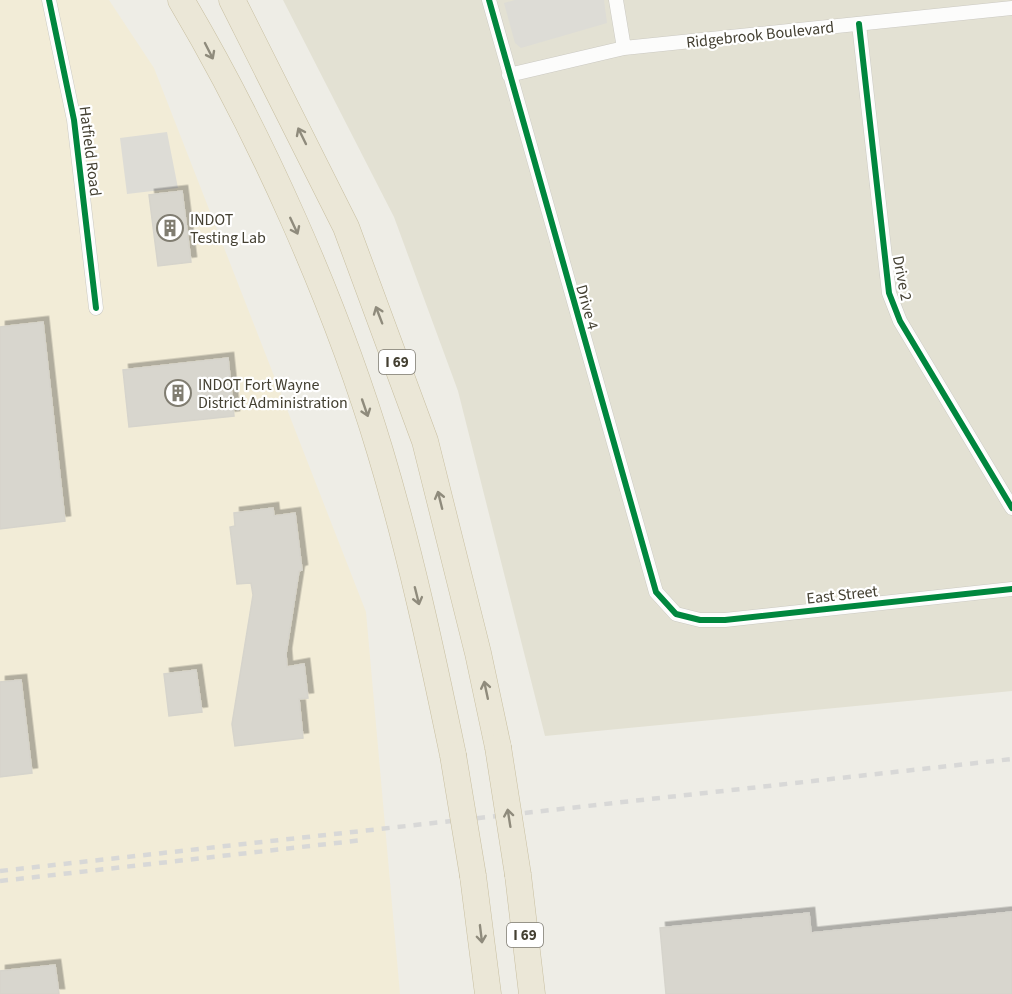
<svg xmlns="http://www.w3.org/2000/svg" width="1012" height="994" viewBox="0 0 1012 994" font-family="'Source Sans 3',sans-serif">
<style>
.residential{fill:#e3e1d3}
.commercial{fill:#f2ecd7}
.parking{fill:#dddcd6}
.building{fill:#d8d6ce;stroke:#d6d4cc;stroke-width:1.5;filter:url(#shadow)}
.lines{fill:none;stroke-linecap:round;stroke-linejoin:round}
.minor-casing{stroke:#cbc9c2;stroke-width:15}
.motorway-casing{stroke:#c8bfa0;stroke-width:27}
.minor{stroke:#fcfcfb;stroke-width:14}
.motorway{stroke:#ebe7d7;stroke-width:26}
.rail{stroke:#d8d8d7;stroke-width:4.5;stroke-dasharray:8 8;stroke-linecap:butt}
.motorway-bridge-casing{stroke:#c8bfa0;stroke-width:27;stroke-linecap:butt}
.motorway-bridge{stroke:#ebe7d7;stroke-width:26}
.cycleway-casing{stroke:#fff;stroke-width:10}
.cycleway{stroke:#00873e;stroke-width:6}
.oneway{stroke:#8f8b7c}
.labels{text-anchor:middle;stroke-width:4.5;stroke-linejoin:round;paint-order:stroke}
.shield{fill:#fff;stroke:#7c7970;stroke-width:1.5}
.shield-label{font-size:15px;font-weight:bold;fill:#444032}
.street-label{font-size:16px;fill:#444032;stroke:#fff}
.poi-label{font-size:16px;fill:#444032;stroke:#fff;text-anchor:start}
</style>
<defs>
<filter id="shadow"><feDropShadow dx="5.5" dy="-5.5" stdDeviation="0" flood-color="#0004"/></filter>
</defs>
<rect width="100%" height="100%" fill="#eeede6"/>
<path class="residential" d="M283,0H1012V691L545,736L458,391L394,217Z"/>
<path class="commercial" d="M0,0H109L154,68L366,612L400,994H0Z"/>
<path class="parking" d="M515,0H604L607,23L521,48L515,43L504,3Z
M167,132L178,188L127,194L120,138Z"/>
<path class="building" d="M182,191L191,262L158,266L149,195Z
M43,322L65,521L0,529V327Z
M228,358L234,416L129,427L123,370Z
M273,508L274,516L295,513L302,570L299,571L286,654L287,667L304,664L308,698L299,699L303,738L235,746L232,724L253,595L251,583L237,584L230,527L235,526L234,513Z
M196,670L202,712L169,716L164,674Z
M21,680L32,773L0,777V682Z
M1012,912V994H666L660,928L809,913L811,933Z
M55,965L59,994H0V971Z"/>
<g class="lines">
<defs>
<path id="minor" d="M49,0L74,120L96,308
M489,0L656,592L676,614L700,620H725L1012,589
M616,0L624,48
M859,24L889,293L900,321L1012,508
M509,75L624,48L1012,8"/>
<path id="motorway" d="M181,0C261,135 335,301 380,451C410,551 432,654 453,755
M232,0L346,227L425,441L478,653L498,747
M518,875L532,994
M473,876L488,994"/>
</defs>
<use href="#minor" class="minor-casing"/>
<use href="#motorway" class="motorway-casing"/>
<use href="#minor" class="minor"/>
<use href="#motorway" class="motorway"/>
<path class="rail" d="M0,871L1012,759
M0,881L363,840"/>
<defs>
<path id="motorway-bridge" d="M498,747L518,875
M453,755L473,876"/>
</defs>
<use href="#motorway-bridge" class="motorway-bridge-casing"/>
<use href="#motorway-bridge" class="motorway-bridge"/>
<defs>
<path id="cycleway" d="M49,0L74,120L96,308
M489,0L656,592L676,614L700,620H725L1012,589
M859,24L889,293L900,321L1012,508"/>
</defs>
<use href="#cycleway" class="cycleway-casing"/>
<use href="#cycleway" class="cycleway"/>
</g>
<defs><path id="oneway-shaft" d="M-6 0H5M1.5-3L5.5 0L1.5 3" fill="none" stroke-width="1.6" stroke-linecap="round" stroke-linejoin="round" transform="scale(1.5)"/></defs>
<g class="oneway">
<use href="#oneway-shaft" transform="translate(209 51) rotate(63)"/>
<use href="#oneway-shaft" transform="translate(302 136) rotate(-116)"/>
<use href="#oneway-shaft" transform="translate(294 226) rotate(65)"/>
<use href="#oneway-shaft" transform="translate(379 315) rotate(-111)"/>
<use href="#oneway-shaft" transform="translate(365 408) rotate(71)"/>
<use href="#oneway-shaft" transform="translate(440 500) rotate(-104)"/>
<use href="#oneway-shaft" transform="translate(417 596) rotate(76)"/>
<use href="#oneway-shaft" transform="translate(486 690) rotate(-102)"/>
<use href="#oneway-shaft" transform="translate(509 818) rotate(-99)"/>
<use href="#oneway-shaft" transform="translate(481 934) rotate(83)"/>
</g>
<defs>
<symbol id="building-ring" viewBox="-11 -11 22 22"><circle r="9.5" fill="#fff" stroke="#807d71" stroke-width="1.5"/><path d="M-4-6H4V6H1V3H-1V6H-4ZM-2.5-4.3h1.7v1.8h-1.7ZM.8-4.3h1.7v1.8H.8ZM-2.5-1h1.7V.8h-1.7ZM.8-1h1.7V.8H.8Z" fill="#807d71"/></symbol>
</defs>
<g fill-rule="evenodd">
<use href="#building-ring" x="155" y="213" width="30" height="30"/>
<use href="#building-ring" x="163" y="378" width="30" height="30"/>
</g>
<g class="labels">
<g class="shield">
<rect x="379" y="350" width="36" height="24" rx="4.5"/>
<rect x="507" y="923" width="36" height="24" rx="4.5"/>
</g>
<g class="shield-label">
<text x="397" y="367">I 69</text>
<text x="525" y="940">I 69</text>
</g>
<g class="street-label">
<text transform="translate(760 34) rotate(-6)" y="6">Ridgebrook Boulevard</text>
<text transform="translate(91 151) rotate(83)" y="6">Hatfield Road</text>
<text transform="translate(903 278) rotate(79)" y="6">Drive 2</text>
<text transform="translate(588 307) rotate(74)" y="6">Drive 4</text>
<text transform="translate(842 594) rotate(-6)" y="6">East Street</text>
</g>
<g class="poi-label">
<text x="190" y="225">INDOT<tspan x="190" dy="18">Testing Lab</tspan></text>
<text x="198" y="390">INDOT Fort Wayne<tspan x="198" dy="18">District Administration</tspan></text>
</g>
</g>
</svg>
